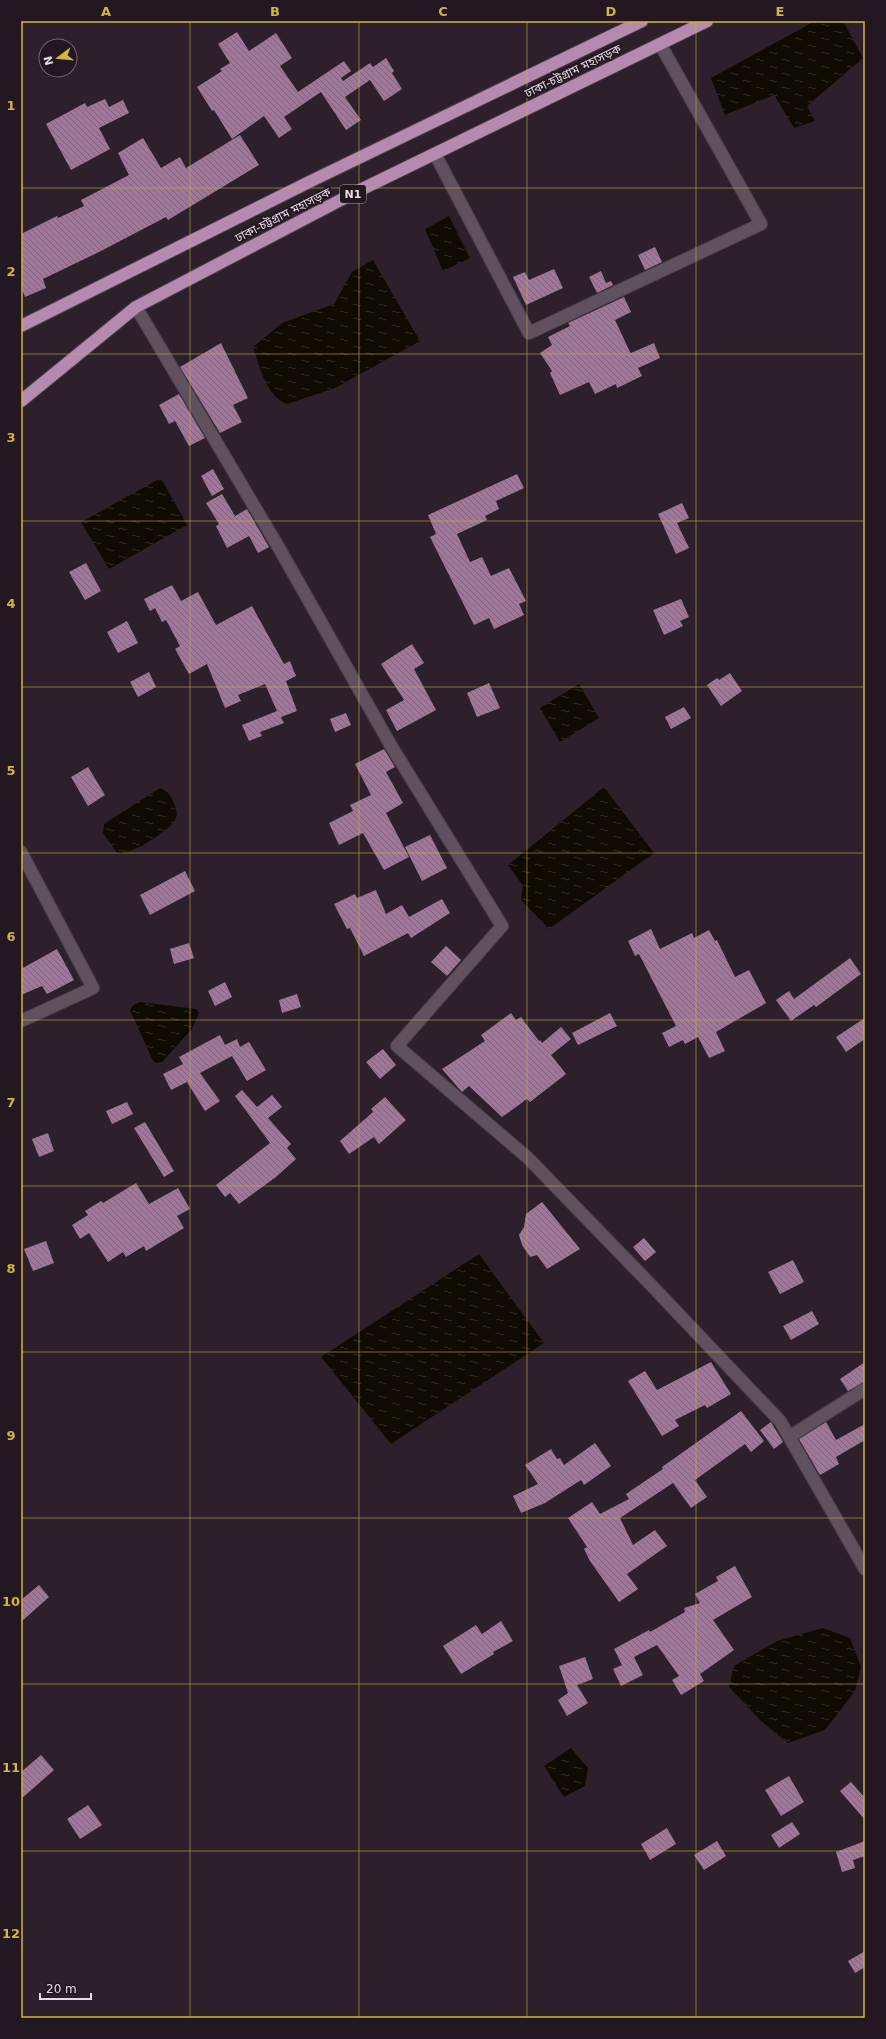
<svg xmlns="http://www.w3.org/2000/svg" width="886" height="2039" viewBox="0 0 886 2039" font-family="'DejaVu Sans','Noto Sans Bengali',sans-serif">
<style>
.water{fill:url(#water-ripples)}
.building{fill:url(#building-back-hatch)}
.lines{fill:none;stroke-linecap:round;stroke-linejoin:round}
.minor-casing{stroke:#4a3e49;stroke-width:14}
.highway-casing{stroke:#4a3e49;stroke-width:14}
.minor{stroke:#61505f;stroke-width:12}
.highway{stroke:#b48aaf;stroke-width:12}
.grid{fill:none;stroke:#cfb837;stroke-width:1;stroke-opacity:0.55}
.labels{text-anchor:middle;stroke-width:4;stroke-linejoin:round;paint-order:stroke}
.shield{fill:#241722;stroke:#aba1aa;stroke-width:1}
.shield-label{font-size:11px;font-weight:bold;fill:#e5dce4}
.street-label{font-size:12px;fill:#e5dce4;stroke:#241722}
.neatline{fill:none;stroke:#cfb837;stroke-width:1.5}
.grid-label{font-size:13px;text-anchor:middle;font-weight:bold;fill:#cfb837}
</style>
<defs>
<pattern id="water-ripples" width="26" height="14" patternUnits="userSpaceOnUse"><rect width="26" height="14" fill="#100b00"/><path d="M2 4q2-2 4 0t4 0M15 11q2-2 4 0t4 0" fill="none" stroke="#332e25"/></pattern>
<pattern id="building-back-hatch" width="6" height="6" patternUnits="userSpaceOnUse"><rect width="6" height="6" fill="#a0779a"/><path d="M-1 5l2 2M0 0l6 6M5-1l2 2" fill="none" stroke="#80647c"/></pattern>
</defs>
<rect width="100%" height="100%" fill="#2d202c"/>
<path class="water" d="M815,21H843L863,58L807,106L815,121L794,128L774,95L725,115L711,78Z
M449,216L470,258L443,271L425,229Z
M373,260L420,341L335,388L287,404C266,396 260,367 253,347L282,323L334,304L352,272Z
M161,478L187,525L109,569L81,522Z
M579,684L599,718L560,742L540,708Z
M604,787L654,853L549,929L521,900L523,886L508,865Z
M160,788C168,791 171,796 174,803C176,808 178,813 176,818C172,830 128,857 117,853L103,833L104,824Z
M140,1002L196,1009L199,1013L192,1029L162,1062L156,1063L153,1061L130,1010L132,1006Z
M479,1254L544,1343L391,1444L321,1357Z
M823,1628L850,1638L861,1667L855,1691L825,1730L788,1743L760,1720L729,1687L734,1666L777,1641Z
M571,1748L588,1768L585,1786L564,1797L544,1766Z"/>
<path class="building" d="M237,32L249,51L276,33L292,58L280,66L298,92L344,61L351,71L341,78L343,81L370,63L373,67L386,58L394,71L392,73L402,89L384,101L370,80L345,97L361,120L346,130L321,92L284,117L292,129L279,138L264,116L232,139L214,110L212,111L197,87L222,71L220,69L230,63L218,44Z
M105,99L109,107L123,100L129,113L99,128L110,149L71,170L46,124L85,103L87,107Z
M240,135L259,165L168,220L166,217L99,252L43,279L46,288L25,297L21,286V234L57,216L58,218L84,206L81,200L129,175L118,153L143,138L161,168L180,157L186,168Z
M655,247L662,262L645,270L638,255Z
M554,269L563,288L526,305L513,277L525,272L529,280Z
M601,271L606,283L611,281L613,285L597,293L589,277Z
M624,297L631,312L615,320L630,352L631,353L654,343L660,358L638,368L642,376L617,388L616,384L595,394L589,382L560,395L550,373L552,371L540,353L552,345L548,337L570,326L568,323Z
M221,343L248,398L233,405L242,422L220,433L180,367Z
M179,394L205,438L189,446L175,421L169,424L159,405Z
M213,469L224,489L212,496L201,476Z
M517,474L524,488L496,501L499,509L485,516L487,520L457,534L470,562L482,557L491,576L509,568L526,601L519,604L524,615L494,629L489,618L474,625L430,537L436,534L428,515Z
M222,494L235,516L247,509L269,547L258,553L249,536L227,548L216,526L219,524L206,503Z
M682,503L689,518L677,523L689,548L676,554L658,514Z
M86,563L101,591L85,600L69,572Z
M172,585L181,601L198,592L216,625L252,606L284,664L290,661L296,676L286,681L297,711L281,717L284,723L260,732L262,736L249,741L242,725L277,711L265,684L238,695L241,701L225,708L207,664L189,674L175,649L180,646L166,620L162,622L155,608L150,611L144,599Z
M681,599L689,617L680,621L683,626L664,635L653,610Z
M127,621L138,643L118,653L107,632Z
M412,644L424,663L414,669L436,710L397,731L386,710L404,700L381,664Z
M149,672L156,687L138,697L130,682Z
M730,673L742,691L721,706L707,685L717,678L719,680Z
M489,683L500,708L477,717L467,693Z
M684,707L691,718L671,729L665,717Z
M346,713L351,725L335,732L330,719Z
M384,749L395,767L386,772L403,803L386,813L409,857L384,870L363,833L339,845L329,823L353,811L350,805L371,795L355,764Z
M88,767L105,795L88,806L71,777Z
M430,835L447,868L422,881L405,847Z
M185,871L195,891L150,915L140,895Z
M376,890L386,914L402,905L409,917L442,899L450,913L411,938L408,933L364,956L350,928L347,929L334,904L355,894L357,898Z
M651,929L660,949L692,933L694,938L709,930L715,941L717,940L735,977L749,970L766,1003L716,1032L725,1051L709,1058L698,1037L685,1044L683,1040L669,1047L662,1033L676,1026L639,954L635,956L628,941Z
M189,943L194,958L174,964L170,949Z
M446,946L461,960L447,976L431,962Z
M57,949L74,980L47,994L42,986L21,995V969Z
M850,958L861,974L816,1007L814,1005L791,1021L776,1000L789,991L794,999Z
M225,982L232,997L215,1006L208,991Z
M297,994L301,1007L282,1013L279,1000Z
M511,1013L516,1020L521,1017L539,1041L540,1040L542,1043L561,1027L571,1039L551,1055L566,1074L530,1102L527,1099L502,1117L469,1086L462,1092L442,1069L485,1041L481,1035Z
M610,1013L617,1026L578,1045L572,1033Z
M865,1018V1039L846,1052L836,1037Z
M220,1035L225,1045L237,1039L240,1047L249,1042L266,1070L247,1081L232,1056L200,1073L220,1101L205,1111L187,1082L171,1090L163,1074L183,1064L179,1057Z
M383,1049L396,1065L380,1079L366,1062Z
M242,1090L257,1107L272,1095L282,1107L268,1118L291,1144L287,1148L296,1159L276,1177L239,1204L230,1193L225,1197L216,1185L270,1143L235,1096Z
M385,1097L406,1120L379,1144L374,1137L349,1154L340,1141L373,1112L371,1109Z
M127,1102L133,1114L112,1124L106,1111Z
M145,1122L174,1171L164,1177L134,1128Z
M48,1133L54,1151L39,1157L32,1139Z
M136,1183L149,1204L178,1188L190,1209L177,1216L184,1228L146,1251L144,1246L126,1257L123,1252L108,1262L89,1233L80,1239L72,1225L88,1215L85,1211L101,1201L103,1203Z
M542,1202L580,1249L547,1269L537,1255L530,1257L522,1245L519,1235L524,1227L526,1214Z
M644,1238L656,1252L645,1261L633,1247Z
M46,1241L54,1263L33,1271L24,1249Z
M793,1260L804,1282L780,1294L768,1272Z
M812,1311L819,1324L791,1340L783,1326Z
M711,1362L731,1394L707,1408L705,1405L675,1420L679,1426L662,1436L628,1381L645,1371L657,1390Z
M865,1362V1382L848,1391L840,1379Z
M741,1411L764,1441L751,1452L745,1444L695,1480L707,1497L691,1508L673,1483L620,1518L633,1545L655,1530L667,1546L627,1574L638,1589L619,1602L590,1561L584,1549L587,1547L568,1518L592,1502L600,1514L629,1499L626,1494L663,1469L662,1467Z
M771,1422L783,1442L774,1449L760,1430Z
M826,1422L836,1440L865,1424V1440L836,1457L839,1464L820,1475L799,1439Z
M595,1443L611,1466L584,1485L581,1480L545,1503L521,1513L513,1496L538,1484L525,1465L551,1449L557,1459L560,1458L564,1465Z
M735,1566L752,1597L713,1620L734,1650L700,1674L704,1681L681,1695L672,1680L679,1676L657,1645L634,1657L643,1675L621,1686L613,1669L622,1665L614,1649L649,1630L650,1632L685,1612L684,1608L700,1603L695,1594L718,1581L716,1577Z
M39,1585L49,1597L21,1622V1600Z
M501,1621L513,1641L493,1652L494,1654L461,1674L443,1646L476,1625L482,1634Z
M585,1657L593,1679L577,1685L588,1703L567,1716L558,1700L568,1693L559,1666Z
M41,1755L54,1770L21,1799V1772Z
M789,1776L804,1802L781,1816L765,1790Z
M851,1782L865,1798V1820L840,1791Z
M88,1805L102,1825L80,1839L67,1819Z
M792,1822L800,1834L779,1848L771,1835Z
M667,1828L676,1844L650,1860L641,1844Z
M717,1841L726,1856L704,1870L694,1855Z
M865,1841V1856L853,1860L855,1868L842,1872L836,1852Z
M865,1951V1967L855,1973L848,1961Z"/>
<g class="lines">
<defs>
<path id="minor" d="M435,154L529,333L761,224L660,44
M136,307L279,548L390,744L502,926L397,1046L528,1158L652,1286L780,1421L865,1569
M21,852L93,988L21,1021
M789,1437L865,1389"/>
<path id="highway" d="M21,326L309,182L642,21
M21,401L136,307L354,193L707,21"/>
</defs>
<use href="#minor" class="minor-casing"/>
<use href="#highway" class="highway-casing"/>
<use href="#minor" class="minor"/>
<use href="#highway" class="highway"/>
</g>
<path class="grid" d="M190,21V2018M359,21V2018M527,21V2018M696,21V2018M21,188H865M21,354H865M21,521H865M21,687H865M21,853H865M21,1020H865M21,1186H865M21,1352H865M21,1518H865M21,1684H865M21,1851H865"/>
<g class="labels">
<rect class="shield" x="340" y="185" width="26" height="18" rx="3"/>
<g class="shield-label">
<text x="353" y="198">N1</text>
</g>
<g class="street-label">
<text transform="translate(573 71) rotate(-26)" y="4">ঢাকা-চট্টগ্রাম মহাসড়ক</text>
<text transform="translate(283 215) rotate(-27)" y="4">ঢাকা-চট্টগ্রাম মহাসড়ক</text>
</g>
</g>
<rect width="886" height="2039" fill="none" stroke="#241722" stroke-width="44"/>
<g transform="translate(58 58) rotate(254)"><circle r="19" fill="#241722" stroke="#716670"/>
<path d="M0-3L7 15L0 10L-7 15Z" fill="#cfb837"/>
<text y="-6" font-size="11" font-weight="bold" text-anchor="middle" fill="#e5dce4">N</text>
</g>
<path d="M40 1993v6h51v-6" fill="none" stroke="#e5dce4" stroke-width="2"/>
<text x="46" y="1993" font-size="12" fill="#e5dce4" stroke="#241722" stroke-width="3" paint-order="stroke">20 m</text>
<rect x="22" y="22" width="842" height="1995" class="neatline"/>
<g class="grid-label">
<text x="106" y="16">A</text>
<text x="275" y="16">B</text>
<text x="443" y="16">C</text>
<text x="611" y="16">D</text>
<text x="780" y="16">E</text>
<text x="11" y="110">1</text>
<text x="11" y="276">2</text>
<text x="11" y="442">3</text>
<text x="11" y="608">4</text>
<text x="11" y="775">5</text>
<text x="11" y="941">6</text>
<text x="11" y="1107">7</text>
<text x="11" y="1273">8</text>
<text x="11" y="1440">9</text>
<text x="11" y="1606">10</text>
<text x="11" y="1772">11</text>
<text x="11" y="1938">12</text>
</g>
</svg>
